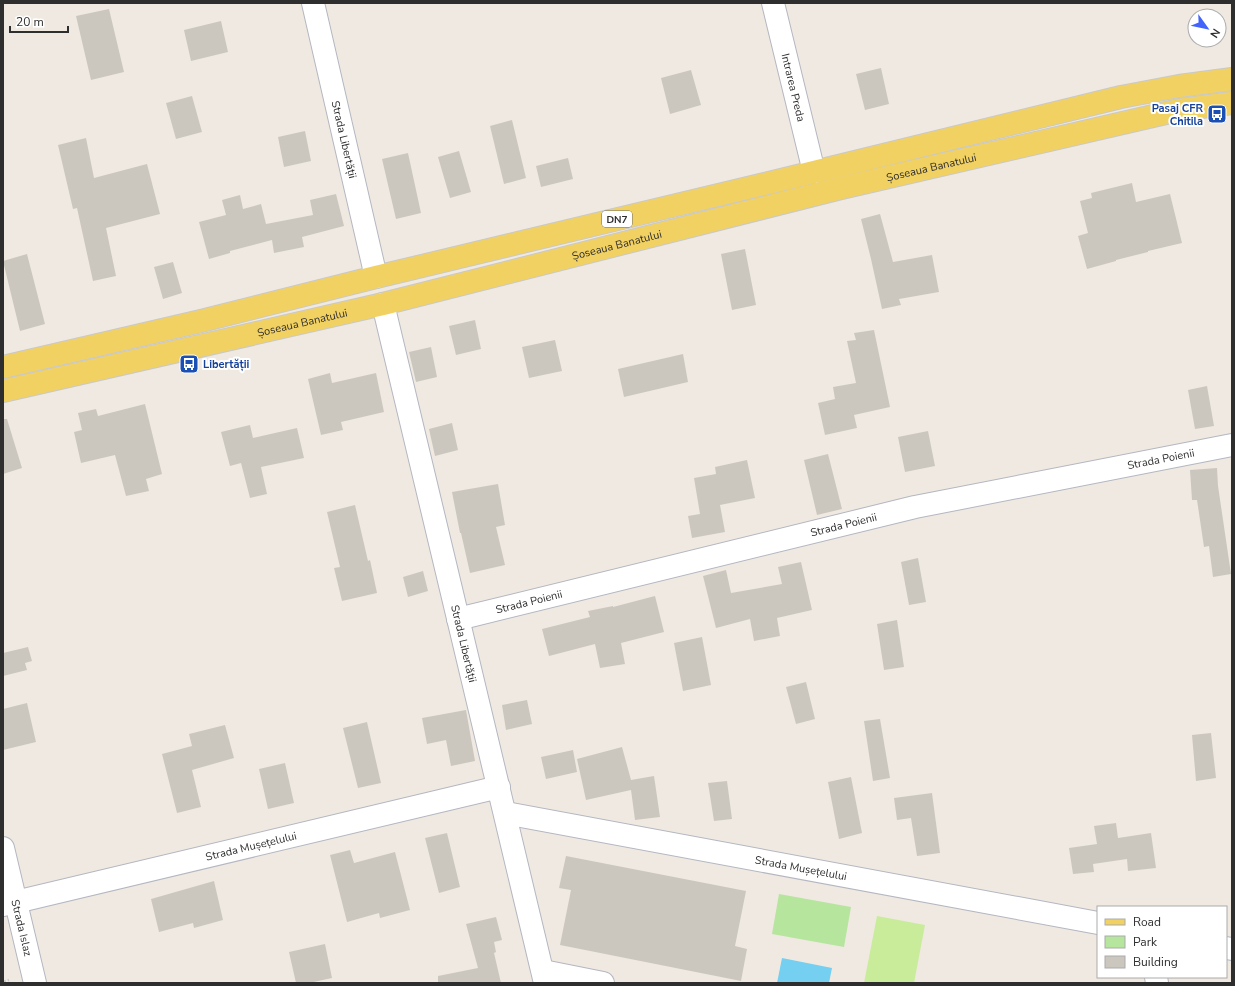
<svg xmlns="http://www.w3.org/2000/svg" width="1235" height="986" viewBox="0 0 1235 986" font-family="'Nunito Sans',sans-serif">
<style>
.green{fill:#b6e59e}
.pitch{fill:#c9ec9a}
.water{fill:#75cff0}
.building{fill:#cbc7bf}
.lines{fill:none;stroke-linecap:round;stroke-linejoin:round}
.minor-casing{stroke:#b4b7c1;stroke-width:24}
.primary-casing{stroke:#c9c9c9;stroke-width:24}
.path{stroke:#c9c9c9;stroke-width:2.5;stroke-dasharray:3 2;stroke-linecap:butt}
.minor{stroke:#fff;stroke-width:22}
.primary{stroke:#f2d163;stroke-width:22}
.labels{text-anchor:middle;stroke-width:4;stroke-linejoin:round;paint-order:stroke}
.shield{fill:#fff;stroke:#6d6d6d;stroke-width:1}
.shield-label{font-size:10px;font-weight:bold;fill:#2e2e2e}
.street-label{font-size:11px;fill:#2e2e2e;stroke:#fff}
.transit-label{font-size:11px;font-weight:bold;fill:#164399;stroke:#fff;text-anchor:end}
</style>
<rect width="100%" height="100%" fill="#efe9e1"/>
<path class="green" d="M779,894L851,907L844,947L772,934Z"/>
<path class="pitch" d="M877,916L925,925L914,983H864Z"/>
<path class="water" d="M782,958L832,968L829,983H777Z"/>
<path class="building" d="M109,9L124,72L91,80L76,16Z
M221,21L228,52L191,61L184,30Z
M881,68L889,104L865,110L856,74Z
M691,70L701,105L670,114L661,78Z
M192,96L202,132L176,139L166,103Z
M512,120L526,178L504,184L490,126Z
M305,131L311,161L284,167L278,137Z
M86,138L94,178L147,164L160,214L106,228L116,276L93,281L77,208L73,209L58,145Z
M459,151L471,192L450,198L438,157Z
M408,153L421,213L396,219L382,159Z
M568,158L573,179L541,187L536,166Z
M1132,183L1136,202L1170,194L1182,243L1148,251V252L1116,260V261L1087,269L1078,236L1088,233L1080,201L1092,198L1091,193Z
M336,194L344,226L302,237L304,247L274,253L272,240L230,251V253L209,259L199,222L226,215L222,200L240,195L243,209L261,204L266,224L313,215L310,200Z
M880,214L893,262L932,255L939,292L899,299L901,305L882,309L871,259L861,219Z
M745,249L756,305L732,310L721,254Z
M27,254L45,324L20,331L3,261Z
M173,262L182,293L163,299L154,267Z
M475,320L481,349L456,355L449,326Z
M874,330L890,407L854,415L857,428L825,435L818,403L835,399L833,387L856,383L847,341L856,340L854,333Z
M555,340L562,371L529,378L522,347Z
M431,347L437,377L416,382L409,352Z
M683,354L688,382L624,397L618,369Z
M330,373L332,383L376,373L384,412L341,422L343,430L321,435L308,379Z
M1207,386L1214,426L1195,429L1188,390Z
M145,404L162,474L146,479L149,491L126,496L115,455L81,463L74,432L82,430L78,413L96,409L98,416Z
M3,419H7L22,468L3,474Z
M452,423L458,450L435,456L429,429Z
M250,425L253,438L297,428L304,458L261,467L267,494L250,498L241,463L230,466L221,432Z
M928,431L935,466L905,472L898,437Z
M828,454L842,509L817,515L804,460Z
M747,460L755,498L720,505L725,532L692,538L688,516L700,514L694,478L716,474L715,467Z
M1217,468L1218,486L1231,574L1213,577L1209,546L1204,547L1197,500H1192L1190,470Z
M498,484L505,525L496,527L505,565L470,573L461,533H460L452,492Z
M355,505L368,561L370,560L377,593L342,601L334,568L340,567L327,512Z
M918,558L926,602L909,605L901,562Z
M801,562L812,610L777,618L780,636L754,641L750,619L716,628L703,576L726,570L731,593L782,584L778,567Z
M423,571L428,591L408,597L403,577Z
M655,596L664,632L621,643L625,664L600,668L595,644L549,656L542,629L590,617L588,611L613,606V607Z
M897,620L904,667L884,670L877,624Z
M702,637L711,685L683,691L674,643Z
M28,647L32,661L25,663L27,670L3,676V653Z
M806,682L815,719L796,724L786,687Z
M527,700L532,724L506,730L502,705Z
M27,703L36,742L3,750V709Z
M466,710L475,761L451,766L446,740L427,744L422,718Z
M880,719L890,778L873,781L864,721Z
M367,722L381,783L358,788L343,728Z
M225,725L234,758L192,770L201,807L177,813L162,754L192,746L189,734Z
M1211,733L1216,778L1196,781L1192,735Z
M622,747L631,780L654,776L660,817L635,820L631,790L586,800L577,759Z
M573,750L577,772L546,779L541,757Z
M285,763L294,803L268,809L259,769Z
M851,777L862,833L839,839L828,782Z
M727,781L732,819L714,821L708,783Z
M932,793L940,853L917,856L911,818L897,820L894,798Z
M1116,823L1118,838L1151,833L1156,868L1128,871L1127,859L1093,864L1094,872L1073,874L1069,848L1097,844L1094,826Z
M447,833L460,887L439,893L425,838Z
M350,850L354,863L395,852L410,910L380,918L379,913L347,922L330,855Z
M566,856L746,891L735,946L747,949L741,981L560,945L571,890L559,888Z
M214,881L223,920L194,928L193,923L159,932L151,899Z
M496,917L502,940L494,942L496,952L494,953L501,983H438V976L478,968L466,924Z
M325,944L332,978L309,983H296L289,952Z"/>
<g class="lines">
<defs>
<g id="minor">
<path id="s1" d="M313,3L376,277"/>
<path id="s2" d="M773,3L814,172"/>
<path id="s3" d="M383,304L545,983"/>
<path id="s4" d="M458,619L915,507L1232,445"/>
<path id="s5" d="M505,813L1098,923"/>
<path id="s6" d="M3,848L35,983"/>
<path id="s7" d="M3,905L499,787"/>
<path d="M1226,948L1232,949"/>
<path d="M543,971L603,983"/>
<path d="M1156,977L1157,983"/>
</g>
<g id="primary">
<path d="M3,367L201,321L376,277L814,172L1121,97L1179,86L1232,79"/>
<path id="s8" d="M3,391L383,304L841,188L1179,110L1232,103"/>
</g>
</defs>
<use href="#minor" class="minor-casing"/>
<use href="#primary" class="primary-casing"/>
<path class="path" d="M3,982L9,980"/>
<use href="#minor" class="minor"/>
<use href="#primary" class="primary"/>
</g>
<defs>
<symbol id="bus-square" viewBox="-11 -11 22 22"><rect x="-9" y="-9" width="18" height="18" rx="4" fill="#1a4fb4" stroke="#fff"/><path d="M-5-6H5V4H4V6H2V4H-2V6H-4V4H-5ZM-3.5-4V0h7V-4ZM-3.5 1.2v1.5H-2V1.2ZM2 1.2v1.5H3.5V1.2Z" fill="#fff"/></symbol>
</defs>
<g fill-rule="evenodd">
<use href="#bus-square" x="1206" y="103" width="22" height="22"/>
<use href="#bus-square" x="178" y="353" width="22" height="22"/>
</g>
<g class="labels">
<rect class="shield" x="602" y="211" width="30" height="16" rx="3"/>
<g class="shield-label">
<text x="617" y="223">DN7</text>
</g>
<g class="street-label">
<text dy="4" stroke="none"><textPath href="#s2" startOffset="87">Intrarea Preda</textPath></text>
<text dy="4" stroke="none"><textPath href="#s1" startOffset="140">Strada Libertății</textPath></text>
<text dy="4" stroke="none"><textPath href="#s8" startOffset="955">Șoseaua Banatului</textPath></text>
<text dy="4" stroke="none"><textPath href="#s8" startOffset="631">Șoseaua Banatului</textPath></text>
<text dy="4" stroke="none"><textPath href="#s8" startOffset="307">Șoseaua Banatului</textPath></text>
<text dy="4" stroke="none"><textPath href="#s4" startOffset="721">Strada Poienii</textPath></text>
<text dy="4" stroke="none"><textPath href="#s4" startOffset="397">Strada Poienii</textPath></text>
<text dy="4" stroke="none"><textPath href="#s4" startOffset="73">Strada Poienii</textPath></text>
<text dy="4" stroke="none"><textPath href="#s3" startOffset="349">Strada Libertății</textPath></text>
<text dy="4" stroke="none"><textPath href="#s7" startOffset="255">Strada Mușețelului</textPath></text>
<text dy="4" stroke="none"><textPath href="#s5" startOffset="301">Strada Mușețelului</textPath></text>
<text dy="4" stroke="none"><textPath href="#s6" startOffset="82">Strada Islaz</textPath></text>
</g>
<g class="transit-label">
<text x="1203" y="112">Pasaj CFR<tspan x="1203" dy="13">Chitila</tspan></text>
<text x="203" y="368" text-anchor="start">Libertății</text>
</g>
</g>
<rect width="1235" height="986" fill="none" stroke="#2e2e2e" stroke-width="8"/>
<rect x="1097" y="906" width="130" height="72" fill="#ffffff" stroke="#ababab"/>
<rect x="1105" y="919" width="20" height="6" fill="#f2d163" stroke="#ababab"/>
<text x="1133" y="926" font-size="12" fill="#2e2e2e">Road</text>
<rect x="1105" y="936" width="20" height="12" fill="#b6e59e" stroke="#ababab"/>
<text x="1133" y="946" font-size="12" fill="#2e2e2e">Park</text>
<rect x="1105" y="956" width="20" height="12" fill="#cbc7bf" stroke="#ababab"/>
<text x="1133" y="966" font-size="12" fill="#2e2e2e">Building</text>
<g transform="translate(1207 28) rotate(123)"><circle r="19" fill="#ffffff" stroke="#ababab"/>
<path d="M0-3L7 15L0 10L-7 15Z" fill="#4264fb"/>
<text y="-6" font-size="11" font-weight="bold" text-anchor="middle" fill="#2e2e2e">N</text>
</g>
<path d="M10 26v6h58v-6" fill="none" stroke="#2e2e2e" stroke-width="2"/>
<text x="16" y="26" font-size="12" fill="#2e2e2e" stroke="#ffffff" stroke-width="3" paint-order="stroke">20 m</text>
</svg>
